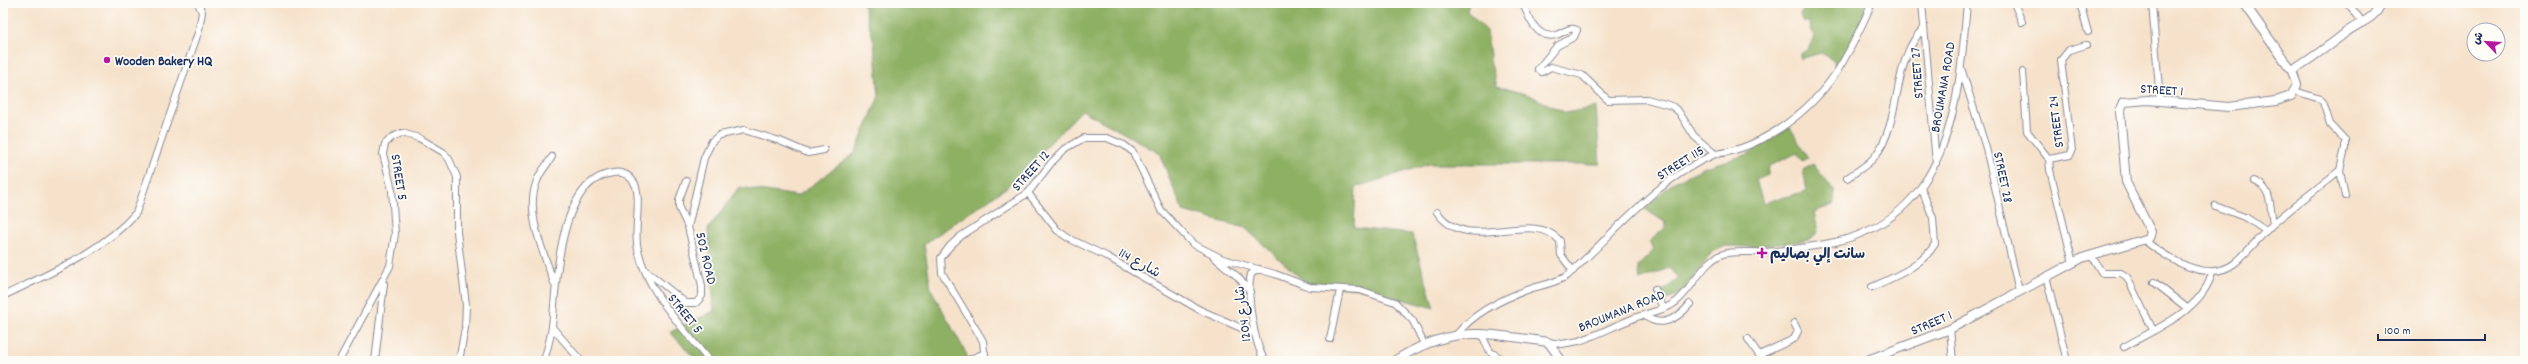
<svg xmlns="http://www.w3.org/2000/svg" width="2528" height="364" viewBox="0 0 2528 364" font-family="Dekko,'Playpen Sans Arabic',sans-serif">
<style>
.forest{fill:#8eb063;stroke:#547060}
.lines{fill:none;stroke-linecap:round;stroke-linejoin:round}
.minor-casing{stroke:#888894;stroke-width:8}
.tertiary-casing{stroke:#888894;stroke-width:10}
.minor{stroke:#fff;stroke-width:6}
.tertiary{stroke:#fff;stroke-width:8}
.poi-dot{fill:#b5179e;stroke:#fdfcf7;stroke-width:1.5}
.labels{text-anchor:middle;stroke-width:3.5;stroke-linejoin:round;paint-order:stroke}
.poi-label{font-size:14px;font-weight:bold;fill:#1b2f5e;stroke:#fdfcf7;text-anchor:start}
.street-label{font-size:14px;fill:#1b2f5e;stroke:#fdfcf7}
</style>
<rect width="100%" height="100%" fill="#fdfcf7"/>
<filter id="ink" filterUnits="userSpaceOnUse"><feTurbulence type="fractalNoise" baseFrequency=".025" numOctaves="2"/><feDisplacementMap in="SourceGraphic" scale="8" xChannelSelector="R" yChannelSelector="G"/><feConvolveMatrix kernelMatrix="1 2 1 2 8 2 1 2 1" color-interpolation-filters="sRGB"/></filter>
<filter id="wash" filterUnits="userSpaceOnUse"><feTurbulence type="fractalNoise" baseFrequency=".012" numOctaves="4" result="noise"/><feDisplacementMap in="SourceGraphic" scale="16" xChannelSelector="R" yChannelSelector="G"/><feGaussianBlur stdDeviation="0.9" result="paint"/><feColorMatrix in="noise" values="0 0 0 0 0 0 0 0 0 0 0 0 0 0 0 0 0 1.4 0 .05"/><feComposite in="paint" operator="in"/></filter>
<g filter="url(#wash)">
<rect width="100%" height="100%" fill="#f6e2cb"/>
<path class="forest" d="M863,3H1469L1467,11L1487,31L1491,64L1497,86L1529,95L1566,113L1596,107L1600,164H1429L1356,187L1354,228L1412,234L1434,308L1364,289L1308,285L1245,228L1183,211L1159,153L1082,110L1007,187L924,244L931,289L967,355L966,361H697L670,332L714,311L708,229L739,187L798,196L855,153L879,96L874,42Z
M1808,3H1869L1838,70L1835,66L1834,60L1821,53L1800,59V54L1808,50L1814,36L1809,22H1804L1800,14Z
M1790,127L1808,158L1803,161L1797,153L1769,166L1768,175L1756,180L1763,203L1807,191L1803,170L1813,164L1834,191L1835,204L1814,212L1818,231L1811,240L1752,247L1726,246L1712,252L1684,291L1663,302L1660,294L1678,278L1669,268L1640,280L1638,266L1654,250L1649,242L1666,227V223L1645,209L1672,183L1705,167L1746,155Z"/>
</g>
<g filter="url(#ink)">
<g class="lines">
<defs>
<path id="minor" d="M1922,3L1936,163
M2014,3L2022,22
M2080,3L2088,32
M2152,3L2160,101
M2348,3L2363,23
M1962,71L1986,148L2019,291
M2023,72L2027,131L2049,159
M2295,91L2320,99L2323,102L2330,124L2345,140V148L2340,170L2345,196
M1715,154C1740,151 1758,142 1779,129C1830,95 1848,57 1872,3
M552,157C547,165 540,172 537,181C524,212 544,253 554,283
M1847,178C1857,171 1869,165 1876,155C1902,120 1892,58 1924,28
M2254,181C2272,187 2270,207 2273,224
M1028,193L1057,230L1068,238L1106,256L1200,310L1255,334
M2215,206L2247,218L2266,231
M1437,212C1468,257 1532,207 1560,241L1561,255L1573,271
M688,227L704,158L712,141L720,135L744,130L780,141L808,153L824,150
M2144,240C2167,258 2207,285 2235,263C2249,251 2260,236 2273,224C2295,205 2318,188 2340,170
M2091,255L2102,273H2121L2127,277L2153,330
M1214,257L1238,277L1250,292
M2073,263L2050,170L2049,159L2070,155L2072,151L2061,60L2069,50L2086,45
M1259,269L1251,274C1246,294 1254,343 1265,361
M645,270L686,303H696L702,296V286L688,227L679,208V200L686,181
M2046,276L2067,361
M2154,282L2187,308
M1872,287C1895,277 1922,266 1935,244L1933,218L1921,187
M1655,289L1663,308
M3,296C48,274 102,252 136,213L199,30L202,12L198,3
M1644,315C1660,329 1678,319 1690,304
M552,327L581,361
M1950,329L1953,361
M1481,333L1490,352L1501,358
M1457,334C1474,313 1504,298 1530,289C1543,285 1555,283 1567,276C1615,233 1655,180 1715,154L1694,136L1679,112L1672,106L1647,99L1608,100L1582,75L1551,67L1542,72L1538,69L1557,46L1574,37L1577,30C1569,26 1563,33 1556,35C1537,40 1528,17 1523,3
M1330,339L1340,290
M1748,339L1763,361
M1548,342L1562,344L1579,341C1597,335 1614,326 1632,319C1645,313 1666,311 1677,301C1693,288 1703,261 1723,254C1736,250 1752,253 1766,252C1788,250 1813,247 1835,242C1951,215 1959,101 1967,3
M2124,347C2155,329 2204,310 2212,272
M1759,355L1794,339L1798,331L1794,323
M339,361L390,266L395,234L392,190L383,154L385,144L392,137L402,133L419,138L443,152L449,159L457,177V232L466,305L465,328L459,361
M375,361L384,284
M544,361C547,349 551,337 552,326C557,285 557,180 613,173C622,171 630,175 635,184C642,202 633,230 638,250C649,296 682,325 709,361
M966,361L985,353
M985,361L983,341L942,273L941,258L950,246L961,236L1028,193L1051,163L1065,149L1084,138H1107L1124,145L1133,152L1161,210L1193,244L1223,259L1275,274L1310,287L1360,290L1395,302L1413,321L1424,344"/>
<path id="tertiary" d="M2292,71C2310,59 2328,47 2345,33C2361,21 2372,21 2383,3
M1394,361C1453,324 1483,333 1548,342L1562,361
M1865,361L1950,329L2082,258L2149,238L2151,232L2126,182L2120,111L2124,102L2148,100L2229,107L2276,101L2291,96L2297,85L2292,71L2244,3"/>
</defs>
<use href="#minor" class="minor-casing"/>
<use href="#tertiary" class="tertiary-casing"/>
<use href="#minor" class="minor"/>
<use href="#tertiary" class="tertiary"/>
</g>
</g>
<g class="poi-dot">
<circle cx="107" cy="60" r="4"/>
<path d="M1760 247h4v4h4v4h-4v4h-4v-4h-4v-4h4z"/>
</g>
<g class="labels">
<g class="poi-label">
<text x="115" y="65">Wooden Bakery HQ</text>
<text x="1770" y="258">سانت إلي بصاليم</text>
</g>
<g class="street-label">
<text transform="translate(1916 73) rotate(-94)" y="5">STREET 27</text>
<text transform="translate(1942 87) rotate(-80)" y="5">BROUMANA ROAD</text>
<text transform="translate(2162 89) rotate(4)" y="5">STREET 1</text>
<text transform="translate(2055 122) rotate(-97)" y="5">STREET 24</text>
<text transform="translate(1680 162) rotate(-32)" y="5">STREET 115</text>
<text transform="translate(1030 170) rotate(-48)" y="5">STREET 12</text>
<text transform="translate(400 177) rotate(81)" y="5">STREET 5</text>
<text transform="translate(2004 177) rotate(78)" y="5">STREET 28</text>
<text transform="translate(707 258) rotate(77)" y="5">502 ROAD</text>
<text transform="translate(1140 262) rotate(29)" y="5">شارع 114</text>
<text transform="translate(1621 310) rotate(-22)" y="5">BROUMANA ROAD</text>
<text transform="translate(686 313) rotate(51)" y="5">STREET 5</text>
<text transform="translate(1242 314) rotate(-97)" y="5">شارع 1204</text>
<text transform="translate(1931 322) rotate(-23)" y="5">STREET 1</text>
</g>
</g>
<rect width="2528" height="364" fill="none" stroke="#fdfcf7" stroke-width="16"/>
<g transform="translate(2486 42) rotate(295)"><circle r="19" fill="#fdfcf7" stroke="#a3aaba"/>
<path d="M0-3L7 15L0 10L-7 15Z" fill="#b5179e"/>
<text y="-6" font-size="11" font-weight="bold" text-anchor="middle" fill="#1b2f5e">ش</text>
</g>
<path d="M2378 334v6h107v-6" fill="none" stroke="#1b2f5e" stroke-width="2"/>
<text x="2384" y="334" font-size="12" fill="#1b2f5e" stroke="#fdfcf7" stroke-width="3" paint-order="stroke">100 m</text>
</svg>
